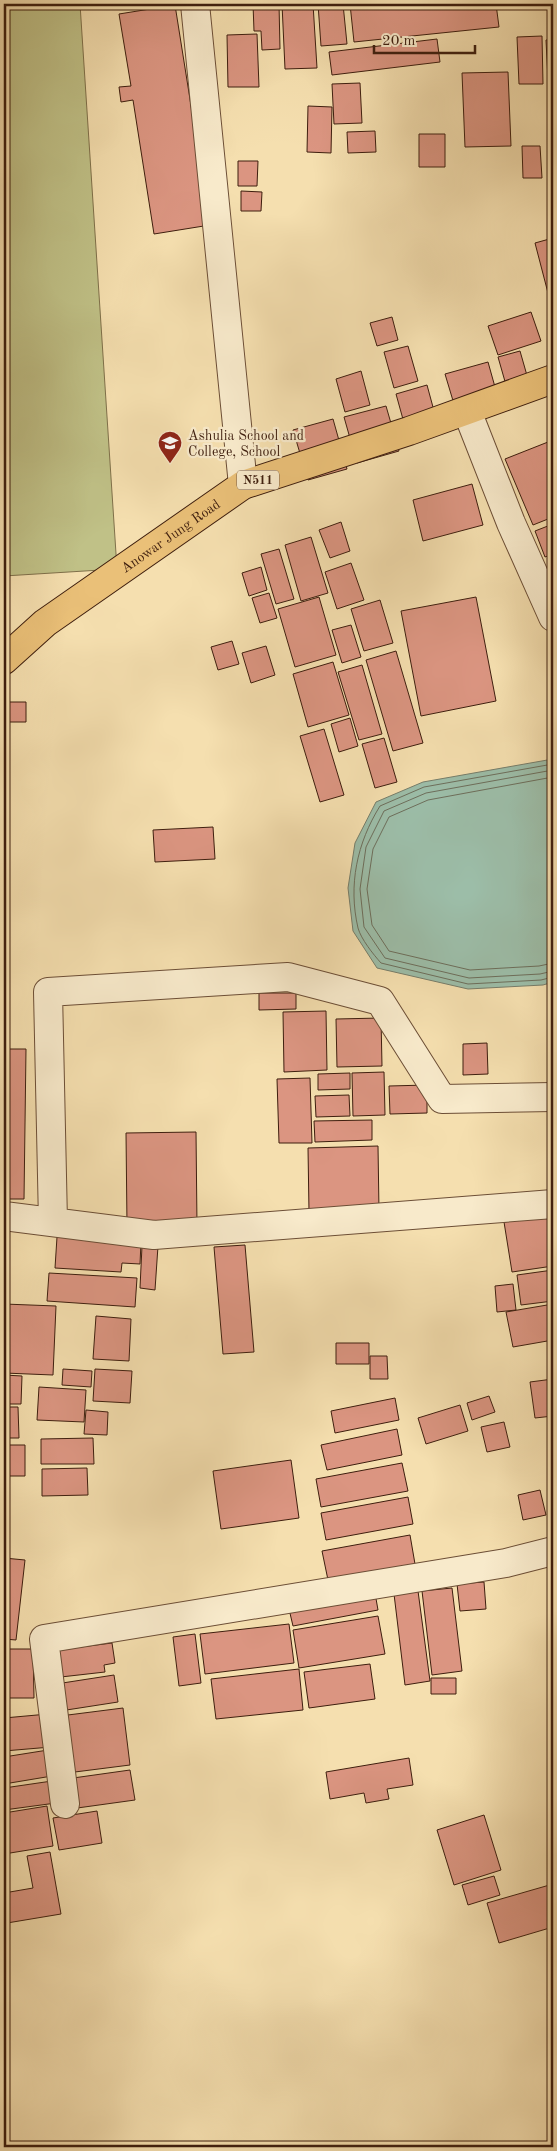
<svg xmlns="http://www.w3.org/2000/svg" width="557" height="2151" viewBox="0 0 557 2151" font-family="'Old Standard TT',serif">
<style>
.green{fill:#c0c187;stroke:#7f704a}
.water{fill:#9cbda8;stroke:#767d6a}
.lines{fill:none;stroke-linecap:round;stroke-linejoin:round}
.shore{stroke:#6d6e5b;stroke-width:1}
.building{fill:#db9581;stroke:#3e1e0e}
.minor-casing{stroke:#6c4e36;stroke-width:30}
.trunk-casing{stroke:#3e1e0e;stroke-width:30}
.minor{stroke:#f8eacb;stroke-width:28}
.trunk{stroke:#eac078;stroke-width:28}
.labels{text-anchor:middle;stroke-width:4.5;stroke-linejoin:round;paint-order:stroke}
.shield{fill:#f8eacb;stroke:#765b47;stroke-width:1}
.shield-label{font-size:12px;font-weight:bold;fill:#3e1e0e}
.poi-label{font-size:14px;fill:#3e1e0e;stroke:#f8eacb;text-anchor:start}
.street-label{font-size:14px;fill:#3e1e0e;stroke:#f8eacb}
</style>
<rect width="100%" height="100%" fill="#f5dfaf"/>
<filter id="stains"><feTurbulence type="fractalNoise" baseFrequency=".004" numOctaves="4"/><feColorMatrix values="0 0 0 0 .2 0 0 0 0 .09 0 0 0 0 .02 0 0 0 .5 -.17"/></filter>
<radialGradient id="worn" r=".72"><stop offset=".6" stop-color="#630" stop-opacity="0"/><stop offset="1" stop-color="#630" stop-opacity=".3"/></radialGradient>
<path class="green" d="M4,4H80L117,569L4,576Z"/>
<path class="water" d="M553,759V982L543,985L468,989L377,968L353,931L348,888L355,843L376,802L423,782Z"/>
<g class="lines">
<path class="shore" d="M553,764L424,787L380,806C357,843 348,885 358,928C361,939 373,954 381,963L468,984L541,980L553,977
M553,770L426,793L384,811L366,847L360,889L364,927L385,958L469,978L540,974L553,971
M553,777L428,800L389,817L373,849L367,889L372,925L389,951L470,970L539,966L553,963"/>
</g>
<path class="building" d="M111,4H129L111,7Z
M253,4H279L280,49L262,50L261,31H254Z
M282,4H313L317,68L285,69Z
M318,4H343L347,44L321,46Z
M350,4H496L499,27L354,42Z
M175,5L210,225L154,234L133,100L121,102L119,87L131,86L119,14Z
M257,34L259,87H228L227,35Z
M542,36L543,84H519L517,37Z
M437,39L440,62L332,75L329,52Z
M553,39V80H548L546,40Z
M508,72L511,146L465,147L462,73Z
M360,83L362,123L334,124L332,84Z
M553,95V131L550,132L548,96Z
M308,106L332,107L331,153L307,152Z
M375,131L376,152L348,153L347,132Z
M419,134H445V167H419Z
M522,146H540L542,178H523Z
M238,161H258L257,186H238Z
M553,173V193H551L550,174Z
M241,191L262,192L261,211H241Z
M553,238V292L548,293L535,243Z
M531,312L541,341L498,355L488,326Z
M553,315V328L550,316Z
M392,317L398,340L377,346L370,323Z
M408,346L418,381L394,388L384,352Z
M520,351L532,393L510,399L498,357Z
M488,362L502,412L460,424L445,374Z
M361,371L370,405L345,412L336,379Z
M427,385L440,433L409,441L396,394Z
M386,406L399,451L357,463L344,417Z
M333,419L347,469L308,480L293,430Z
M548,442L553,453V517L533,525L505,459Z
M472,484L483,525L423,541L413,500Z
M341,522L350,551L330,558L319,530Z
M553,524V554L545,557L535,531Z
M311,537L328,593L301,601L285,545Z
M279,549L294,599L276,604L261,554Z
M351,563L364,600L337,609L325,572Z
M261,567L267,590L249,596L242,573Z
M269,593L277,618L260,623L252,598Z
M319,597L336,655L295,667L278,609Z
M476,597L496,701L421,716L401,611Z
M380,600L393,643L364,651L351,609Z
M351,625L361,657L342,663L332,630Z
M232,641L239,664L218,670L211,647Z
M266,646L275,675L251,683L242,653Z
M396,651L423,743L393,751L366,660Z
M333,662L349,715L308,727L293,674Z
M362,665L382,734L359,740L338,672Z
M4,702H26V722H4Z
M350,718L358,746L339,752L331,724Z
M324,729L344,795L320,802L300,736Z
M384,738L397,782L375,788L362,744Z
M213,827L215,859L155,862L153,830Z
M259,993H296V1009L259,1010Z
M326,1011L327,1070L284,1072L283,1012Z
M381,1018L382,1066L337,1067L336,1019Z
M487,1043L488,1074L463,1075V1044Z
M4,1049H26L24,1199H4Z
M384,1072L385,1115L353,1116L352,1073Z
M350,1073V1089L318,1090V1074Z
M310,1078L312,1143H279L277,1079Z
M427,1085V1113L390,1114L389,1086Z
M349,1095L350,1116L316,1117L315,1096Z
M372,1120V1140L315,1142L314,1121Z
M196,1132L197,1226H127L126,1133Z
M378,1146L379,1211L309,1212L308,1148Z
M553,1215V1266L512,1272L504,1222Z
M57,1237L141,1242L140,1264L122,1263L121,1272L55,1268Z
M245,1245L254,1352L223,1354L214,1247Z
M142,1246H158L155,1290L140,1288Z
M553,1270V1301L521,1305L517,1275Z
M49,1273L137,1278L135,1307L47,1301Z
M513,1284L516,1310L497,1312L495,1286Z
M4,1304L56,1306L53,1375L4,1373Z
M553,1304V1340L513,1347L506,1312Z
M96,1316L131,1319L129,1361L93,1359Z
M336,1343H369V1364H336Z
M370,1356H387L388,1379H370Z
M63,1369L92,1371L91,1387L62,1385Z
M95,1369L132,1371L130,1403L93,1401Z
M4,1375L22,1376L21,1404H4Z
M553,1379V1416L535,1418L530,1382Z
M39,1387L86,1390L84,1422L37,1420Z
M489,1396L495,1412L472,1420L467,1403Z
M395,1398L399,1420L335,1433L331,1411Z
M460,1405L468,1431L426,1444L418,1418Z
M4,1407H18L19,1438H4Z
M86,1410L108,1412L107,1435L84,1434Z
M504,1422L510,1447L487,1452L481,1427Z
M397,1429L402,1455L327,1470L321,1445Z
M93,1438L94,1464H41V1439Z
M4,1445H25V1476H4Z
M291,1460L299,1518L221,1529L213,1471Z
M402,1463L408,1491L321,1507L316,1479Z
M87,1468L88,1495L42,1496V1469Z
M540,1490L546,1515L523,1520L518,1495Z
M408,1497L413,1524L326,1540L321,1513Z
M410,1535L415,1564L328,1580L322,1551Z
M4,1558L25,1560L16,1640L4,1639Z
M484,1582L486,1609L460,1611L457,1584Z
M452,1588L462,1671L432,1675L422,1591Z
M418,1591L430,1681L405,1685L394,1594Z
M375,1593L378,1610L293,1626L289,1609Z
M378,1616L385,1654L299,1668L293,1630Z
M289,1624L294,1663L205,1674L200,1634Z
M195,1634L201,1683L179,1686L173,1637Z
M112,1643L115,1663L104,1665L105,1672L52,1678L49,1651Z
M4,1649H33L34,1698H4Z
M370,1664L375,1699L309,1708L304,1672Z
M299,1669L303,1710L216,1719L211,1679Z
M114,1675L118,1702L60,1711L56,1684Z
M431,1678H456V1694H431Z
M123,1708L130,1765L67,1773L60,1716Z
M48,1714L51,1747L4,1751V1718Z
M48,1750L52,1776L4,1784V1757Z
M409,1758L413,1785L387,1789L389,1799L366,1803L364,1793L330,1799L326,1772Z
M130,1770L135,1800L70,1809L66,1779Z
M52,1781L56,1803L4,1810V1788Z
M47,1806L53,1846L4,1854V1813Z
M97,1811L102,1843L59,1850L53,1818Z
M484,1815L501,1870L454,1885L437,1830Z
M50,1852L61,1914L7,1923L4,1893L33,1888L27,1856Z
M494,1876L500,1895L468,1905L462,1885Z
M553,1884V1927L499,1943L487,1903Z
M4,1996L6,2084H4Z"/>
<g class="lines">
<defs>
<path id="minor" d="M195,4L243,485
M467,411L511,523L553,617
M4,1216L154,1235L553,1204
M53,1222L48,992L288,977L380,1001L442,1099L553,1097
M65,1804L44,1639L506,1563L553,1551"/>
<g id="trunk">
<path id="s1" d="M4,660L45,623L243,485L409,431L553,379"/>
</g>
</defs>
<use href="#minor" class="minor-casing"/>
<use href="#trunk" class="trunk-casing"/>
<use href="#minor" class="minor"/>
<use href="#trunk" class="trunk"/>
</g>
<defs>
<symbol id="school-pin" viewBox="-11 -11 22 30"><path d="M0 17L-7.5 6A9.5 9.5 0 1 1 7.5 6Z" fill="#8f2418" stroke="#f8eacb"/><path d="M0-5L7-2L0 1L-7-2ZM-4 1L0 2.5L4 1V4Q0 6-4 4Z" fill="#fff"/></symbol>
</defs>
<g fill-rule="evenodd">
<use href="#school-pin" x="156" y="429" width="28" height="38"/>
</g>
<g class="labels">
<rect class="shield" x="237" y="470.5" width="42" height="19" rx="4"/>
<g class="shield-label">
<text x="258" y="484">N511</text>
</g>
<g class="poi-label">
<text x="188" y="440">Ashulia School and<tspan x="188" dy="16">College, School</tspan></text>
</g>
<g class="street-label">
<text dy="5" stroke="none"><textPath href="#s1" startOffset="208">Anowar Jung Road</textPath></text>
</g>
</g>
<rect width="557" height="2151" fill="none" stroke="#f5dfaf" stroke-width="20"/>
<rect x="5" y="5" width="547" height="2141" fill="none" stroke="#3e1e0e" stroke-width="2.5"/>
<rect x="10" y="10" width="537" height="2131" fill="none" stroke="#3e1e0e"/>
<path d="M374 45v8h101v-8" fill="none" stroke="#3e1e0e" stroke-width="2.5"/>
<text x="382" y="45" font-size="15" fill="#3e1e0e" stroke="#f8eacb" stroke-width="4" paint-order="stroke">20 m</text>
<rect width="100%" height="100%" filter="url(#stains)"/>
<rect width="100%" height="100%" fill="url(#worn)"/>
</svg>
